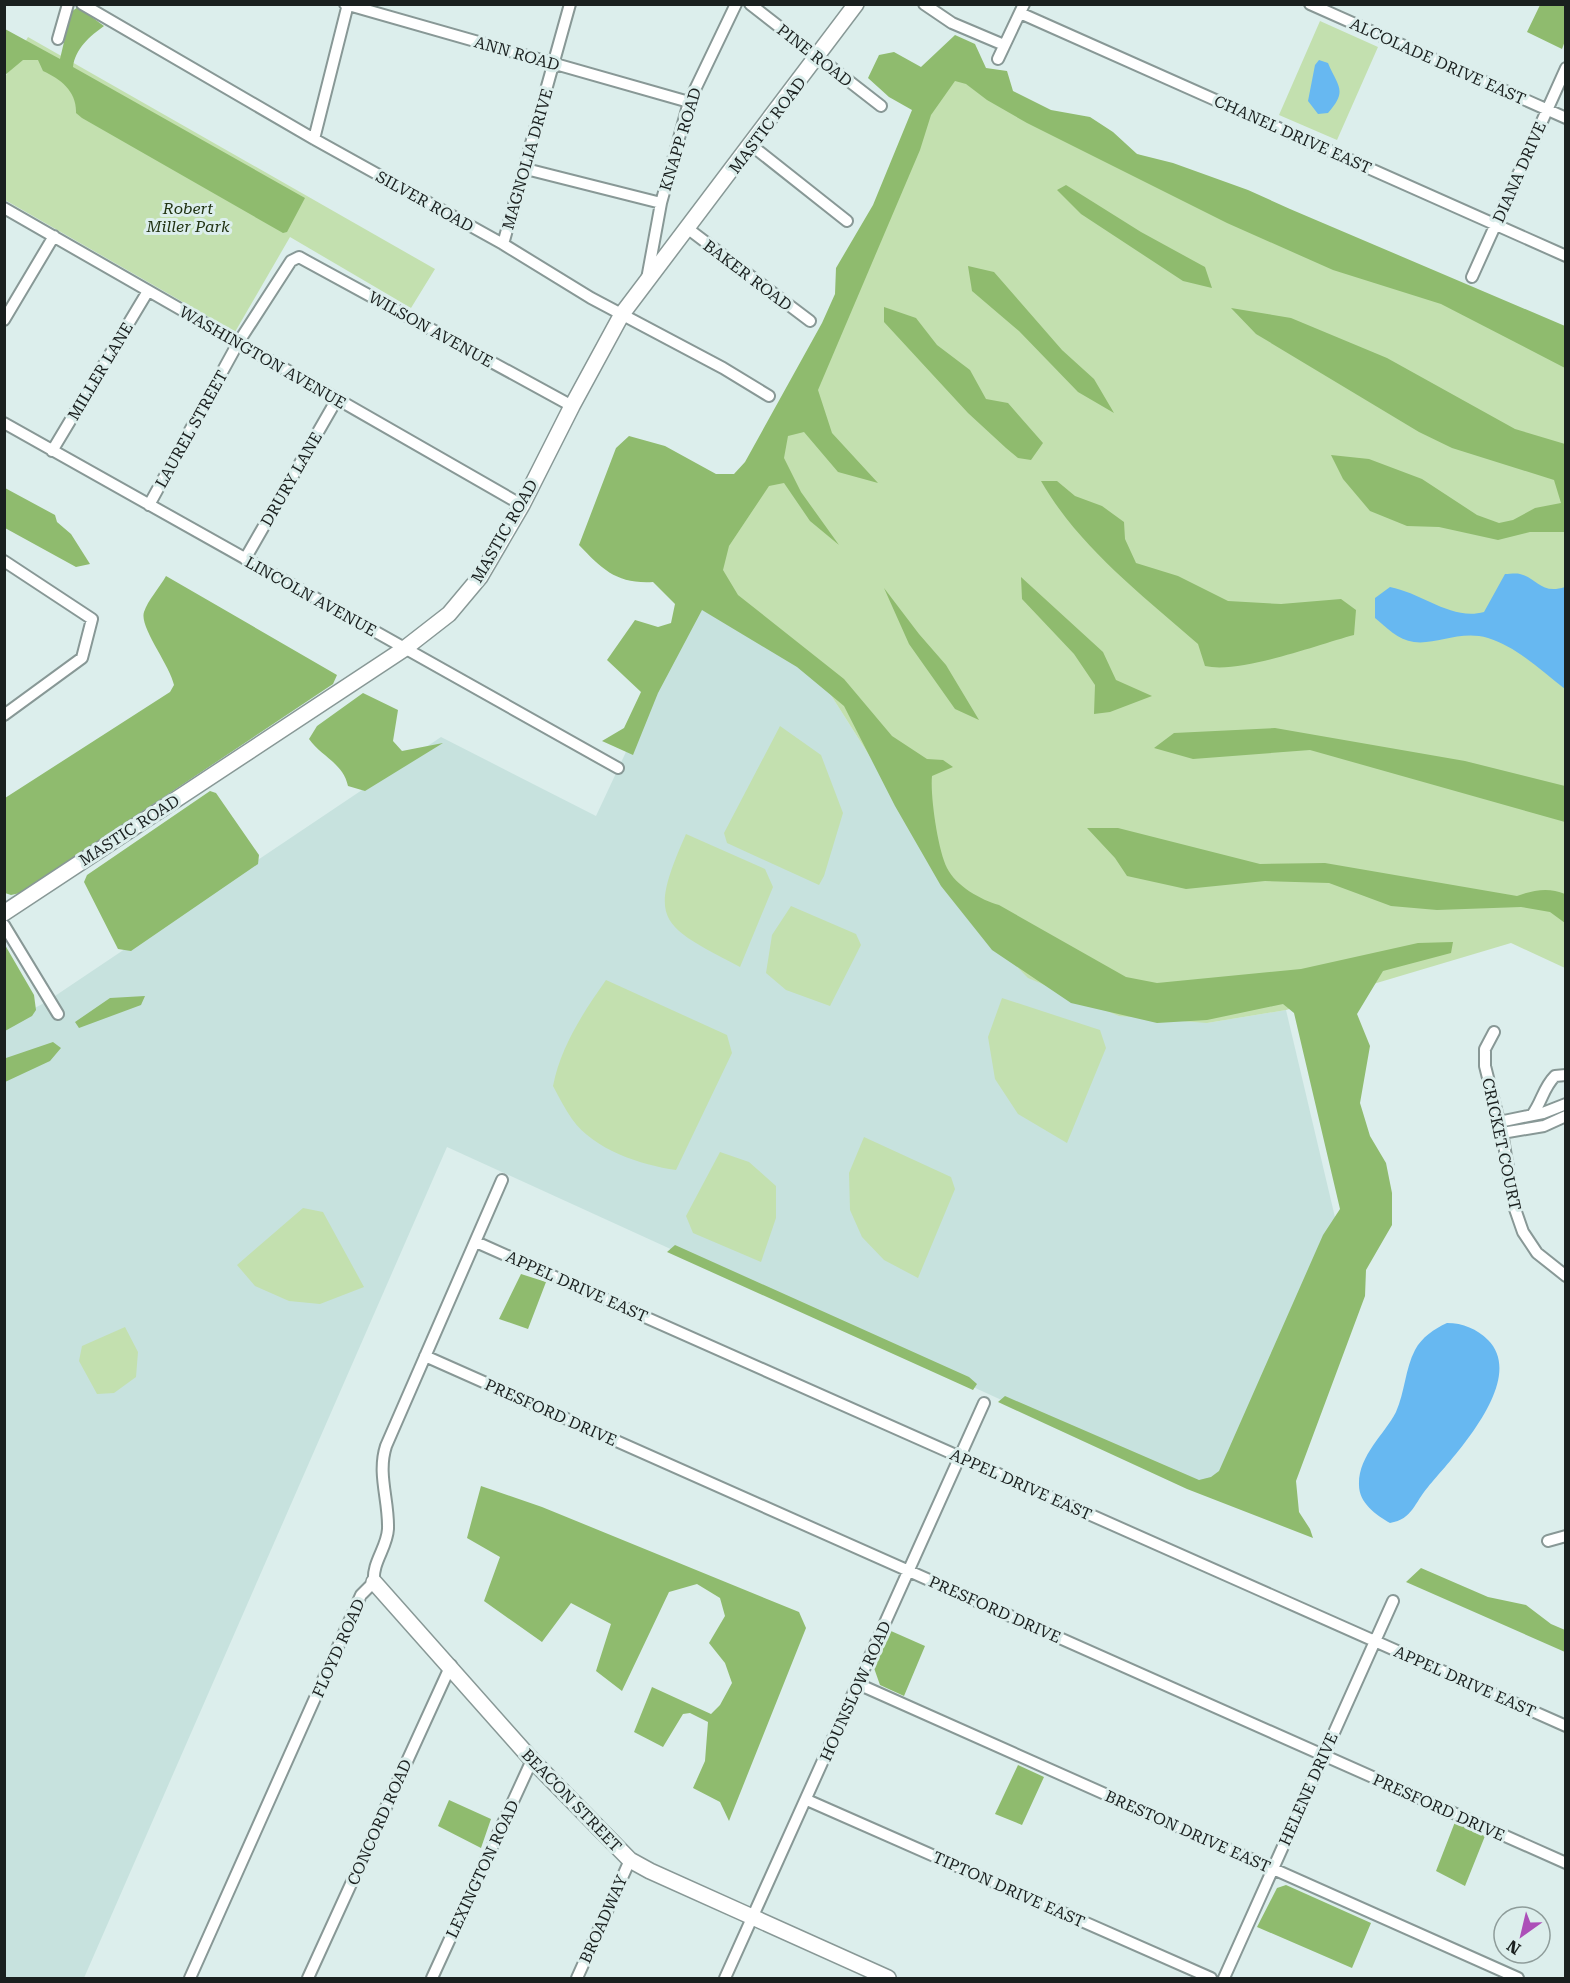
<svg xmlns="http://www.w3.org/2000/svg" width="1570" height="1983" viewBox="0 0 1570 1983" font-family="'Roboto Serif',serif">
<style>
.built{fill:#c7e2de}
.green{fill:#c3e0af}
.forest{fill:#8fbb6e}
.water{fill:#67b8f1}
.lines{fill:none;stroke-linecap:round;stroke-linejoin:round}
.street-casing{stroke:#889896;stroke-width:14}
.secondary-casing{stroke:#889896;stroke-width:18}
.street{stroke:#fff;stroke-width:10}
.secondary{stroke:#fff;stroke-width:15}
.labels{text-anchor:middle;stroke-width:6;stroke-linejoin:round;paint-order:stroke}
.street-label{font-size:16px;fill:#1a201f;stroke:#dceeec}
.park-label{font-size:16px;font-style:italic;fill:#203212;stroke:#dceeec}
</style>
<rect width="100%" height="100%" fill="#dceeec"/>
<path class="built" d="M704,585L822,681L890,788L1207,1023L1286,1010L1338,1230L1212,1496L447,1147L84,1978H5V1024L46,1002L441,737L596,816Z"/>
<path class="green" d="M1320,21L1378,47L1337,140L1279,115Z
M28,37L435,269L411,308L290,237L235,332L5,200V77Z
M944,68L1565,344V968L1511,943L1286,1010L1207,1023L1119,1016L1028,978L960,909L890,788L822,681L704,585Z
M780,726L821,755L843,813L824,876L819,885L727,843L724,833Z
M686,834L765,869L773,887L740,967C660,925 647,922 686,834Z
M791,906L856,934L861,945L830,1006L786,990L766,973L772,935Z
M606,980L727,1035L732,1053L676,1170C641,1165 594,1150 572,1119C565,1109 559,1097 553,1086C561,1046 583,1013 606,980Z
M1002,998L1100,1030L1106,1048L1067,1143L1018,1114L995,1079L988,1037Z
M864,1137L951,1177L955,1189L918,1278L884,1260L862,1237L850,1210L849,1173Z
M720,1152L749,1162L776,1186V1218L761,1262L693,1233L686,1216Z
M303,1208L323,1212L364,1287L320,1304L289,1301L255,1286L237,1265Z
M125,1327L138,1352L136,1377L114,1393L97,1394L79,1361L82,1346Z"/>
<path class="forest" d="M1540,5H1565V41L1562,49L1527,32Z
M78,7L104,26C90,36 75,49 73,67L305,198L287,232L283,233L82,118L76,113C77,92 61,79 43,71L38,60H23L5,75V29L60,59L71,12Z
M955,35L975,44L986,68L1007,71L1013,91L1051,110L1090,117L1113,132L1137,154L1173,163L1248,190L1290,209L1565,326V368L1441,304L1333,270L1227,223L1027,123L987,100L966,84L955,81L931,115L920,150L818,390L832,433L878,483L838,472L804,432L788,436L784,458L801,492L839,545L810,521L784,483L769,486L729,546L723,570L738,595L844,679L892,736L927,759L943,760L953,767L932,776C930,796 938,850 947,868C956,886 981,900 999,905L1126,977L1157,983L1301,969L1418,943L1453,942L1451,953L1383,971L1357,1014L1370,1046L1360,1103L1370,1136L1386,1163L1392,1193V1225L1366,1270L1365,1296L1296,1481L1299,1512L1310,1529L1313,1538L1187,1489L998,1402L1005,1396L1199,1480L1211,1477L1219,1471L1323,1235L1340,1209L1294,1013L1283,1004L1207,1020L1157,1023L1071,1003L992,950L941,886L895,806L844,706L797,667L702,610L658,693L633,755L602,741L624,728L641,692L607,660L635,620L658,627L671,623L675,604L653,582C617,584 603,570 579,545L616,448L629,436L665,446L716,474H734L745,462L822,323L835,294L836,268L873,205L912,110L889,97L868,78L879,55L894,52L921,67Z
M1066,185L1141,232L1205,267L1212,288L1183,281L1081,214L1057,190Z
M968,266L994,272L1062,350L1094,379L1114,413L1078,392L1019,331L972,291Z
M884,307L916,318L937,345L970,370L986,399L1008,403L1043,443L1031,460L1018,458L1006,448L968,413L884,322Z
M1231,308L1291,318L1387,358L1515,429L1565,444V532H1530L1498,540L1439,527L1407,526L1370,511L1343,479L1331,455L1369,459L1422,479L1477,515L1499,523L1513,520L1535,508L1561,503L1554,480L1452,448L1419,432L1256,334Z
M1041,481H1057L1075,496L1102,506L1124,522L1125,539L1136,563L1178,576L1228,601L1281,604L1341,599L1356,610L1354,635C1316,645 1241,674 1205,666L1198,644C1141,594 1079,547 1041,481Z
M5,488L55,515L57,522L71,534L90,564L76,567L5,528Z
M166,576L337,675L333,684L20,893L11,895L5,893V798L170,692L174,685C170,665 139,627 144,612C148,600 160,587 166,576Z
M1021,577L1103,652L1116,680L1152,696L1110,712L1094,714L1095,685L1074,654L1022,599Z
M884,588L919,634L946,665L979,720L955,709L909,644Z
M363,693L398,710L393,741L402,751L443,743L365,791L348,786C343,763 322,757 309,739L317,726Z
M1275,728L1465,761L1565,786V822L1310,750L1193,759L1154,748L1174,733Z
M210,791L216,793L259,855L258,864L131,951L118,949L84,882L87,875Z
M1087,828H1118L1260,864L1325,863L1517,896C1533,890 1549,887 1565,894V923L1550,912L1521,907L1437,910L1391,906L1329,883L1265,881L1186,889L1127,876L1115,858Z
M5,945L34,995L36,1010L32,1016L5,1031Z
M145,996L141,1005L79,1028L75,1022L110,998Z
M53,1042L61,1048L50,1061L5,1082L6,1058Z
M675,1245L969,1377L977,1384L973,1390L667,1252Z
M521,1274L546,1282L528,1329L499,1319Z
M481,1486L542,1507L799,1612L806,1628L729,1821L720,1802L693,1788L705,1761L708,1722L690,1713L683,1714L663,1747L634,1732L652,1687L711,1714L720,1705L732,1683L725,1663L709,1643L725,1616L720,1598L697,1584L669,1592L622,1691L596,1671L611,1624L571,1603L542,1642L484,1601L500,1557L467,1538Z
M1421,1568L1488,1597L1526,1605L1551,1624L1565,1630V1652L1406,1582Z
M891,1631L925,1646L904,1696L880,1685L874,1668Z
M1018,1765L1044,1777L1022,1825L995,1814Z
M449,1800L491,1819L481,1848L438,1826Z
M1455,1822L1485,1836L1465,1886L1436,1871Z
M1286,1885L1371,1923L1352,1968L1257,1927L1277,1888Z"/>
<path class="water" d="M1319,60L1328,63C1338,87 1348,90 1328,113L1318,114L1308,101L1315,65Z
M1505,574C1509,574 1516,573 1520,574C1537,578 1541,595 1565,587V689C1542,671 1517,647 1488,638C1460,630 1436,645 1414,642C1398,640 1386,627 1375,618V598L1390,587C1422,593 1452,621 1484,612Z
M1447,1323C1463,1323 1477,1329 1488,1340C1528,1380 1452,1458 1428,1487C1414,1503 1413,1519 1390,1523C1376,1515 1359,1503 1359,1485C1358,1456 1384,1435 1396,1412C1405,1392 1405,1369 1415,1350C1422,1337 1434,1329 1447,1323Z"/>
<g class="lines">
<defs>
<path id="street" d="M82,4L314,139L503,244L591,298L723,368L769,396
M345,4L689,102
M750,4L881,106
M924,4L952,23L1004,45
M1310,4L1566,118
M1020,13L1566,256
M58,39L68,4
M998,59L1024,4
M314,139L348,4
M751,145L847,221
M526,169L661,203
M4,208L522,505
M687,228L810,321
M503,244L570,4
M1472,277L1566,68
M647,279L661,203L689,102L736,4
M4,320L54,236
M4,423L618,768
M52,451L148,291
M149,505L238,343L291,261L299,257L572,406
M245,559L337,399
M4,561L92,619L82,658L4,715
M4,925L58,1014
M1494,1032L1485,1049V1066L1502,1133L1515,1209L1523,1232L1537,1253L1566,1276
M1532,1115C1542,1102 1543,1088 1555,1076L1566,1075
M1499,1122L1543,1113L1566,1104
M1502,1133L1544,1126L1566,1116
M476,1242L1566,1726
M425,1356L1566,1863
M1548,1541L1566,1536
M858,1684L1518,1978
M807,1800L1211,1978
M190,1978L361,1595L374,1582C372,1562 387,1548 388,1529C389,1500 377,1474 386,1446L502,1180
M308,1978L451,1665
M432,1978L532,1760
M577,1978L630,1860
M725,1978L984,1403
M1224,1978L1393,1601"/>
<path id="secondary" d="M4,913L404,649L449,614L480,577L522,505L572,406L622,314L856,4
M374,1582L532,1760L630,1860L650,1871L888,1978"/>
</defs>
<use href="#street" class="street-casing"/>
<use href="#secondary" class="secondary-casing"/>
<use href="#street" class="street"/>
<use href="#secondary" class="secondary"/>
</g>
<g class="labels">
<g class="street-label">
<text transform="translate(517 53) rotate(16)" y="6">ANN ROAD</text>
<text transform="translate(815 55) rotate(38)" y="6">PINE ROAD</text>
<text transform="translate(1438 61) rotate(24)" y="6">ALCOLADE DRIVE EAST</text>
<text transform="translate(767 125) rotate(-53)" y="6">MASTIC ROAD</text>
<text transform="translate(1293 134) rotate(24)" y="6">CHANEL DRIVE EAST</text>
<text transform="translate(680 139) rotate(-73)" y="6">KNAPP ROAD</text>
<text transform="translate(527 159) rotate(-74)" y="6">MAGNOLIA DRIVE</text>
<text transform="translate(1519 172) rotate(-66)" y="6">DIANA DRIVE</text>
<text transform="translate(425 201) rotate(29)" y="6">SILVER ROAD</text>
<text transform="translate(748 275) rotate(37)" y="6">BAKER ROAD</text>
<text transform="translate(431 329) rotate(29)" y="6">WILSON AVENUE</text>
<text transform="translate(263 357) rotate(30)" y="6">WASHINGTON AVENUE</text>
<text transform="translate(100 371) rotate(-59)" y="6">MILLER LANE</text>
<text transform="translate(191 429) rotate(-61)" y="6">LAUREL STREET</text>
<text transform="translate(291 479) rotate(-60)" y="6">DRURY LANE</text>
<text transform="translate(504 531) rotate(-60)" y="6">MASTIC ROAD</text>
<text transform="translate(311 596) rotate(29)" y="6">LINCOLN AVENUE</text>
<text transform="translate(129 830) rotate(-33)" y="6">MASTIC ROAD</text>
<text transform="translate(1502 1144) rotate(78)" y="6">CRICKET COURT</text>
<text transform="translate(577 1286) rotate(24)" y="6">APPEL DRIVE EAST</text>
<text transform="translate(551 1412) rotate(24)" y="6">PRESFORD DRIVE</text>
<text transform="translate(1021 1484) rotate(24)" y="6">APPEL DRIVE EAST</text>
<text transform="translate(995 1609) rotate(24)" y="6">PRESFORD DRIVE</text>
<text transform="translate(338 1648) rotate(-66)" y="6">FLOYD ROAD</text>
<text transform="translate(1465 1681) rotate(24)" y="6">APPEL DRIVE EAST</text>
<text transform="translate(855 1691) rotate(-66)" y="6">HOUNSLOW ROAD</text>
<text transform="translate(1308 1789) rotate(-66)" y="6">HELENE DRIVE</text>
<text transform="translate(572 1800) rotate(46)" y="6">BEACON STREET</text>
<text transform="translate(1439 1807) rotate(24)" y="6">PRESFORD DRIVE</text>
<text transform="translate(379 1822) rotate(-66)" y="6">CONCORD ROAD</text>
<text transform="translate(1188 1831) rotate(24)" y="6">BRESTON DRIVE EAST</text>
<text transform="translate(482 1869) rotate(-65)" y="6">LEXINGTON ROAD</text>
<text transform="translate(1009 1889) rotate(24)" y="6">TIPTON DRIVE EAST</text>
<text transform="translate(603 1919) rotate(-66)" y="6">BROADWAY</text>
</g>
<g class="park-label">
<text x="188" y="214">Robert<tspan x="188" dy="18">Miller Park</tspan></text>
</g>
</g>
<rect width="1570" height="1983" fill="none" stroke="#1a201f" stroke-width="12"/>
<g transform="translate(1522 1935) rotate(214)"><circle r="28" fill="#dceeec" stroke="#8e9c9a" stroke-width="1.5"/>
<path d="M0-4.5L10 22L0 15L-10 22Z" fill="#ac4fb8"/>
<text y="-9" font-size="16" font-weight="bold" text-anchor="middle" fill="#1a201f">N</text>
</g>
</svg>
